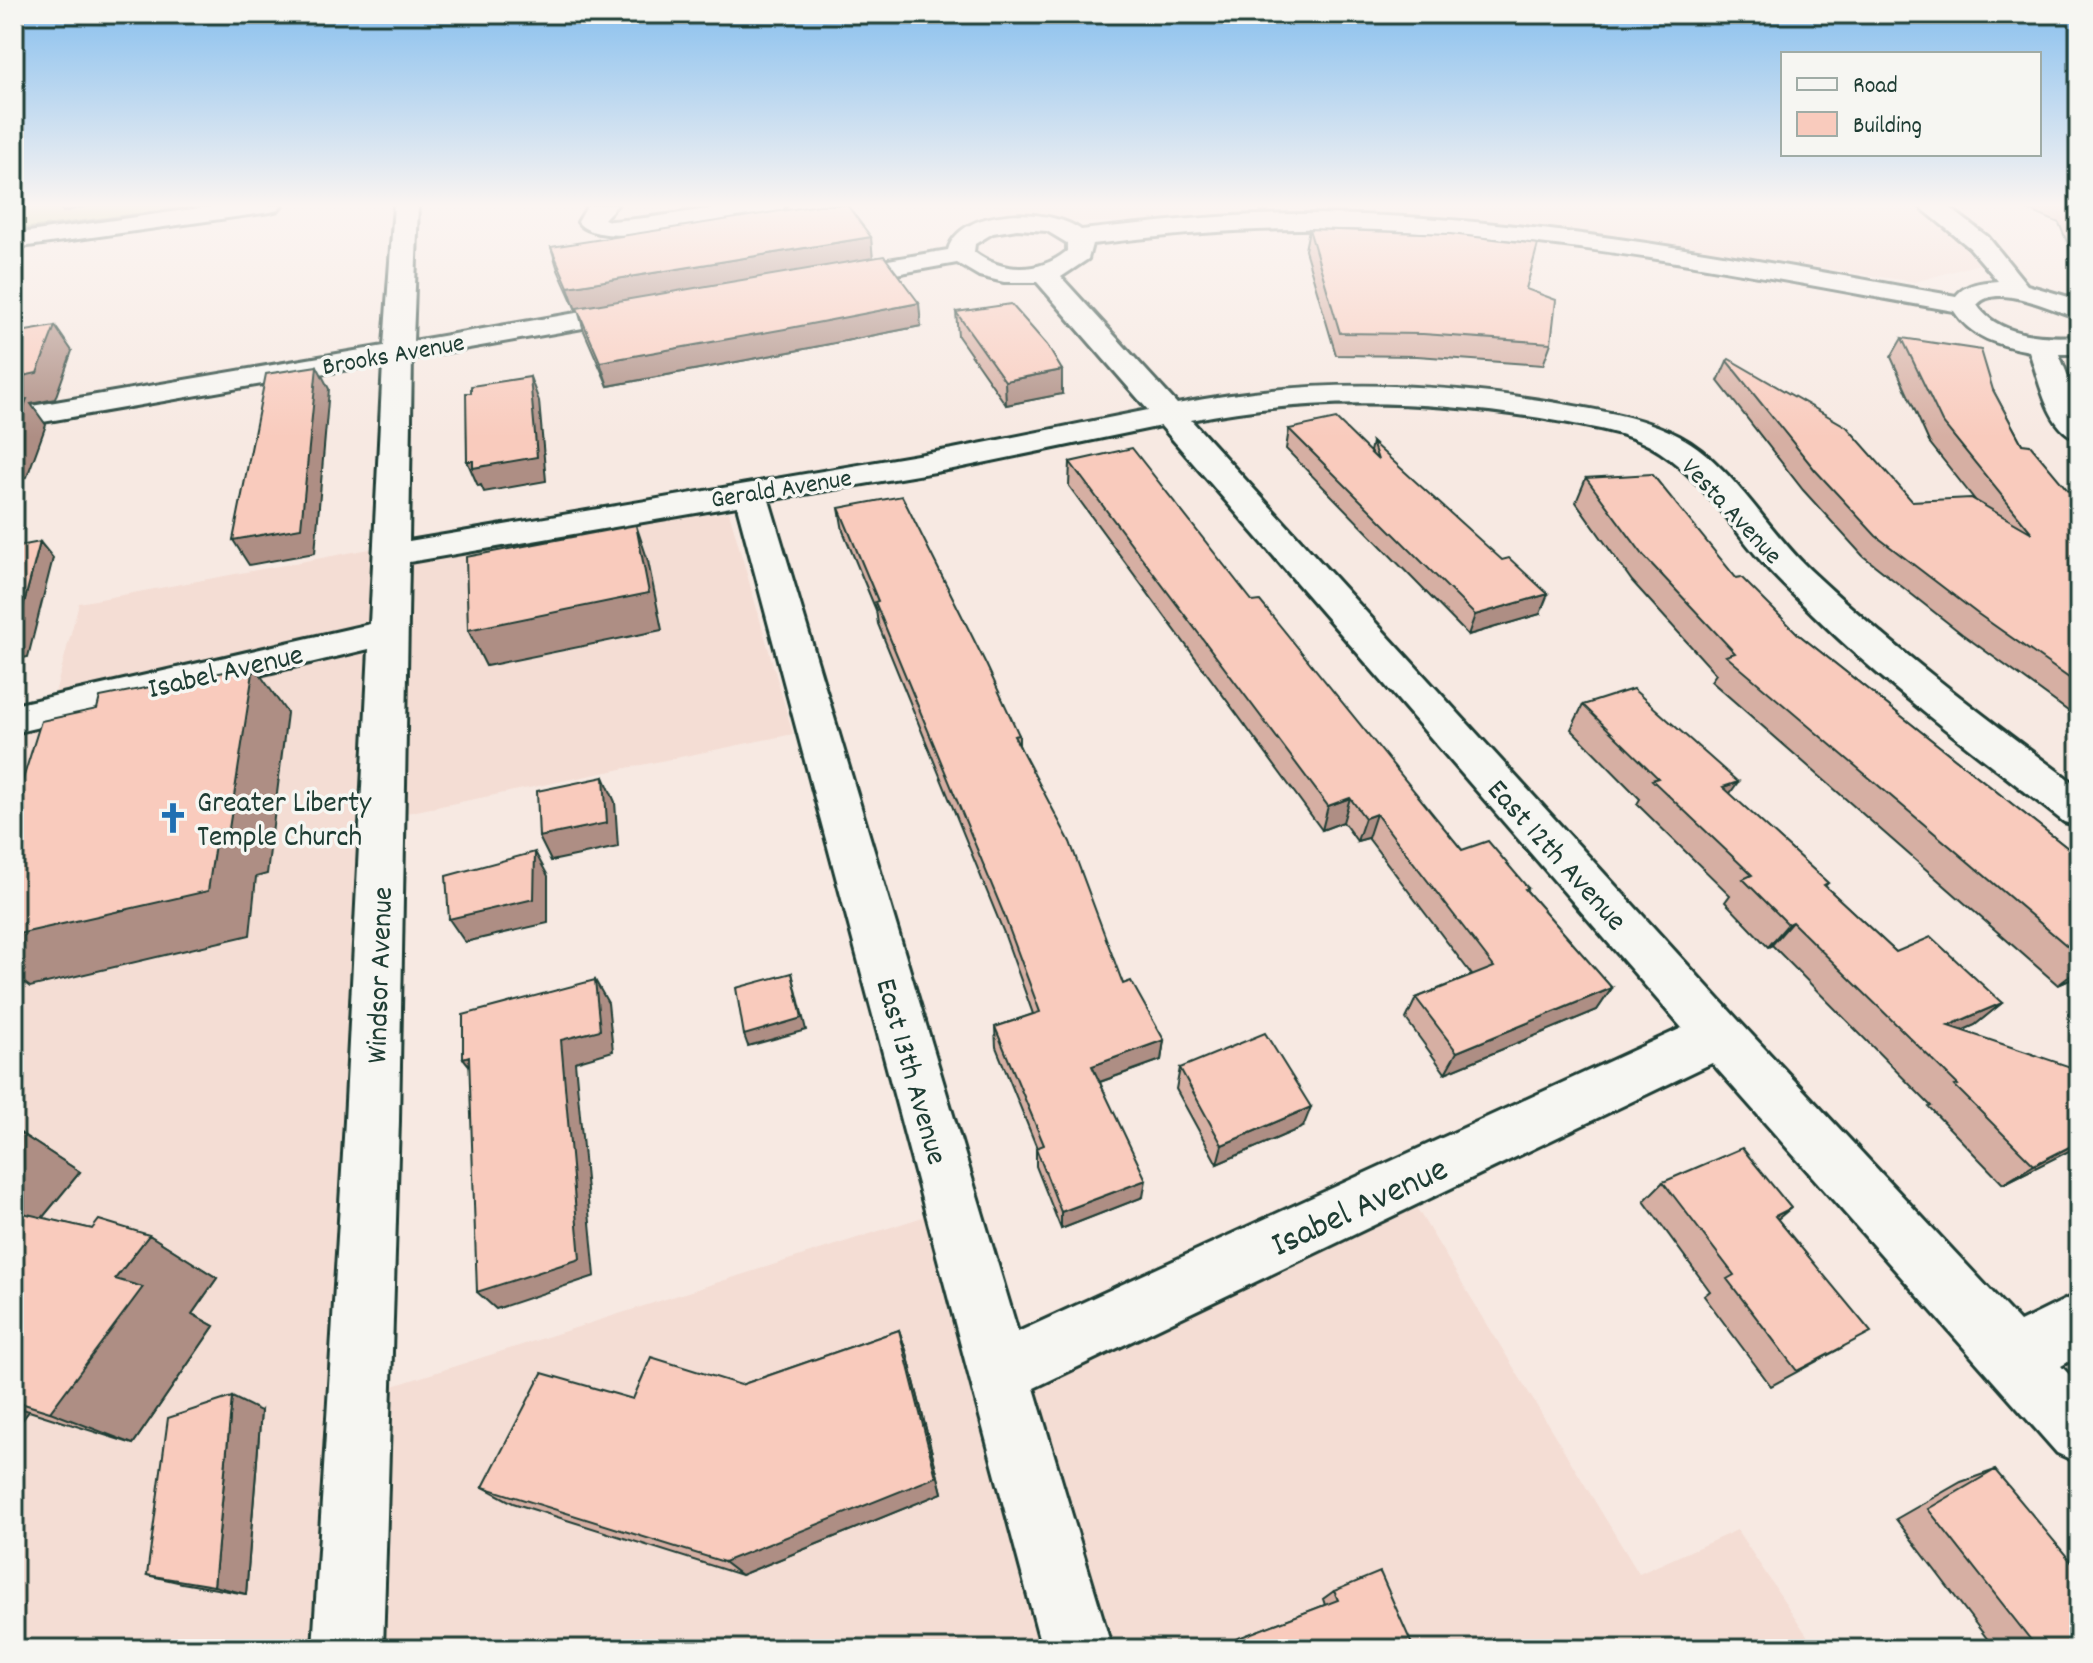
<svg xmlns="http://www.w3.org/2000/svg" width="2093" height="1663" viewBox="0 0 2093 1663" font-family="Dekko,sans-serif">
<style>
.built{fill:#f4ddd4}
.green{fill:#bed288;stroke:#6e885e;stroke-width:2}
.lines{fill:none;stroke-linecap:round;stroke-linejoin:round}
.street-casing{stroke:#1f3d34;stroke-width:6}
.street{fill:#f6f6f2;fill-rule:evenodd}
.wall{fill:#d6afa3;stroke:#1f3d34;stroke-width:2}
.shaded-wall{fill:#ae8e84;stroke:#1f3d34;stroke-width:2}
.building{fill:#f9cbbd;stroke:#1f3d34;stroke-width:2}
.labels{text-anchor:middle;stroke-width:7;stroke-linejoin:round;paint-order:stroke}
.far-street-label{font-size:26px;fill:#1f3d34;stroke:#f6f6f2}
.street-label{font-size:30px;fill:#1f3d34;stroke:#f6f6f2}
.poi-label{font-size:30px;fill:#1f3d34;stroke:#f6f6f2;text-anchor:start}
.near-street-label{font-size:36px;fill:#1f3d34;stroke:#f6f6f2}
</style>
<rect width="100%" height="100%" fill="#f7e9e2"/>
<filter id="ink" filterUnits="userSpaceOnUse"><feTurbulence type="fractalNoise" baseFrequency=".0125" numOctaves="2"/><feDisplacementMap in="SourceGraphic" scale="16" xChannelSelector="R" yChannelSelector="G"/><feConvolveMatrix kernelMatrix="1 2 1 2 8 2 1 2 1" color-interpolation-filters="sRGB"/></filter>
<g filter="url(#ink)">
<path class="built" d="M995,205H1913L1941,220L1979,264L1915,282L1531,225L1389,213L1258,210L1182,223L1082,222L1002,210Z
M729,512L793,734L377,819L346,1401L951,1208L1003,1368L1413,1202L1639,1574L1737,1530L1816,1649H14V718L51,708L79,603L391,545L410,553Z"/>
<path class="green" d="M14,205H205L14,230Z"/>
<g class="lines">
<defs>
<path id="street" d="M222,205H282L278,210L270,212L14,248V234Z
M394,205H418L413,341L640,302L650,304L654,310L650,316L640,318L412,358L409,541L953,449L1148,410L1037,282H1004L979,276L957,263L834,285L825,283L821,277L825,271L834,269L948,250C961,206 1050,207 1081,230C1154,222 1226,214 1299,214C1520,213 1739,258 1956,296C1966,283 1983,282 1998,281L1970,248L1918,205H1946L1988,237L2027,285L2079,300V318C2055,312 1997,281 1977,305C1999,337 2044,338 2079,336V354H2059L2079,404V439C2048,432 2039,378 2029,351C1999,345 1971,338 1954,311C1738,273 1518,226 1298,229C1229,229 1161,236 1092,244L1088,259L1061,277L1177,404C1306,378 1434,381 1563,404C1602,411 1643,417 1679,436C1731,463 1767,530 1810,570C1894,649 1986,718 2079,787V826L2064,822C1979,755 1890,690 1813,614C1799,600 1784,586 1770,571C1733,531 1706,482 1660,452C1632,433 1595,428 1563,422C1439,400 1314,395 1191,420L1737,1019L2020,1322L2079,1293V1356L2061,1366L2079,1385V1463L2057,1453L1712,1063L1034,1388L1112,1649H1042L737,506L409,562L399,1121L383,1649H313L345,1121L369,649L14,733V705L370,624L383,363L14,427V409L384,346ZM1017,229L1047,231L1067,243V251C1039,274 1002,273 974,252L975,244L993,233ZM1161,426L1682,1028L1018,1332L769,500L953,469Z
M588,205H617L604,219L610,221C669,218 727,201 786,205L782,210L774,212C738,219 599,253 578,222Z"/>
</defs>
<use href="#street" class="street-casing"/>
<use href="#street" class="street"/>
</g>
<path class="wall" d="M2017,205H2079V270L2059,223Z
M1309,229L1526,289L1551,343L1543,365L1417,356L1336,355L1305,250Z
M551,247L873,258L921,326L789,352L608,386L584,331L578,310H576L558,270Z
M956,312L1062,394L1006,405L958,336Z
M1902,338L1993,390L2022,444L2075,499H2079V719L1962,634L1863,556L1803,490L1718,381L1727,361L1912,501L1975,500L1929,442L1891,357Z
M1289,429L1370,452L1372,442L1540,614L1468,635L1286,449Z
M1070,462L1253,602L1462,850L1528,888L1526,890L1612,988L1597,1010L1445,1073L1406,1019L1416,998L1472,975L1368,838L1357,841L1343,822L1322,830L1069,486Z
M1586,478L1736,578L1798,634L2079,857V976L2058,985L1711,681L1716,674L1632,581L1576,502Z
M839,508L1019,735V745L1123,984L1164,1040L1161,1060L1100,1082L1143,1197L1061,1229L1036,1166V1148H1037L996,1047L995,1027L1033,1014L1004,933L878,624L876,610L843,531Z
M1583,705L1730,794L1828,883L1825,886L1896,952L2002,1003L1975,1025L1961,1031L2079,1077V1146L2003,1184L1929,1107L1931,1106L1772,945L1768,947L1725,902L1730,895L1637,804L1640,799L1571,729Z
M1180,1068L1303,1127L1217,1164L1176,1089Z
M14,1129L80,1172L42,1218L92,1229L149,1235L217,1278L192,1314L214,1326L133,1444L29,1411L14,1431Z
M1663,1182L1777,1219L1843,1347L1771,1386L1704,1296L1710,1291L1644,1201Z
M899,1330L907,1353L942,1493L741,1575L513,1503L483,1487L633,1399L741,1385Z
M261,1411L246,1594L182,1583L147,1575Z
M1995,1470L2079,1649H1995L1896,1519L1961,1482Z
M1334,1591L1414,1649H1230L1229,1645L1236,1639L1325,1605L1323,1599Z"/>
<path class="shaded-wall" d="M59,205H90L63,212Z
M871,237L873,260L576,310L568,287Z
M919,303L921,326L789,352L608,386L600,362Z
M55,326L72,351L55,399L31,404L46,425L27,477L14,480V378Z
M317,366L329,389L315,553L249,565L233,540Z
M1062,370V394L1006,405L1005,381Z
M530,377L539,401L546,481L484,492L481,485L478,486L467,461H473Z
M636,525L648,561L662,630L486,666L468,630Z
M40,542L53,558L28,657L14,660V641Z
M1548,594L1540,614L1468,635L1475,615Z
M254,666L287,713L267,874L256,877L250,935L30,987L14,975V935L217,831Z
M604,777L615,802L618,847L551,861L539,837Z
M1738,782L1721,806L1723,787Z
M1350,798L1343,822L1322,830L1328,806Z
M1376,814L1368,838L1357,841L1365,818Z
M535,852L548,876V923L465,942L449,919Z
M1792,922L1772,945L1768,947L1788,924Z
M2079,969V976L2058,985Z
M792,973L806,1030L748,1046L744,1035Z
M595,980L608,1003L613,1051L575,1062L595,1276L496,1309L477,1292L561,1040Z
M1612,988L1597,1010L1445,1073L1457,1052Z
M2002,1003L1975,1025L1922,1048L1948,1026Z
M1164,1040L1161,1060L1091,1085L1092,1066Z
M469,1056L480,1079L463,1058Z
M1311,1107L1303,1127L1217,1164L1222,1145Z
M14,1129L80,1172L24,1240L14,1234Z
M2079,1142V1146L2003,1184L2034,1165Z
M1146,1180L1143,1197L1061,1229V1212Z
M1791,1208L1768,1227L1775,1216Z
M149,1235L217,1278L192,1314L214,1326L133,1444L50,1412L115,1279Z
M899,1330L907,1353L942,1493L741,1575L724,1562Z
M232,1397L261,1411L246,1594L214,1586Z
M14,1406L29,1411L14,1431Z"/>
<path class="building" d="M819,205H847L871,237L568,287L551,247Z
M2074,205H2079V216Z
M1309,229L1450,234L1538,244L1526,289L1556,300L1551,343L1423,334L1340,333Z
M884,256L919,303L785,329L600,362L577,308Z
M1011,304L1047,345L1062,370L1005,381L956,312Z
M55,326L37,373L14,378V333Z
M1902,338L1981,350L1993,390L2022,444L2030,445L2075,499H2079V685L1978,614L1876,536L1815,470L1727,361L1729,359L1847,427L1912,501L1971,498L2032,533L1942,422Z
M317,366L301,528L233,540L266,374Z
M530,377L537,457L473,468V461H467L466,393H471V386Z
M27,399L14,432V400Z
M1336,419L1378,460L1372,442L1502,560L1509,558L1548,594L1475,615L1289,429Z
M1132,448L1253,602L1260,601L1462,850L1488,841L1528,888L1525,889L1612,988L1457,1052L1416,998L1494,967L1376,814L1365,818L1350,798L1328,806L1070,462Z
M1652,474L1736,578L1741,577L1798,634L2079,857V956L1726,656L1735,653L1644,556L1586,478Z
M902,496L986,664L1019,735L1014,736L1070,842L1123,984L1131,981L1164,1040L1092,1066L1146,1180L1061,1212L1036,1148L1044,1145L995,1027L1040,1012L1003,912L875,602L878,601L839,508Z
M636,525L649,593L468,630L466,557Z
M40,542L14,641V547Z
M254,666L229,829L217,831L208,891L14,935V808L41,721L97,709L100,697Z
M1633,689L1738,782L1723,787L1828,883L1824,885L1896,952L1931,937L2002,1003L1948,1026L2068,1066L2079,1077V1142L2034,1165L1955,1086L1958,1085L1792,922L1788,924L1743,879L1752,875L1652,780L1658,778L1583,705Z
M604,777L607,823L539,837L537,791Z
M535,852L534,899L449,919L446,876Z
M792,973L802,1018L744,1035L736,988Z
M595,980L600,1030L561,1040L580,1259L477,1292L469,1056L463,1058V1015Z
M1265,1033L1311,1107L1222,1145L1180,1068Z
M1742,1148L1791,1208L1775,1216L1871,1332L1797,1371L1727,1279L1734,1275L1663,1182Z
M14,1211L92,1229L99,1220L149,1235L115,1279L143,1287L50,1412L14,1401Z
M899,1330L936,1477L724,1562L483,1487L542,1373L633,1399L651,1357L741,1385Z
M232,1397L214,1586L147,1575L168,1418Z
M1995,1470L2079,1571V1649H2038L1928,1509Z
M1380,1572L1414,1649H1239L1236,1639L1338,1600L1334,1591Z"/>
</g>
<linearGradient id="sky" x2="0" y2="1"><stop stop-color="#87bfee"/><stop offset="0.47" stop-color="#fbf5f2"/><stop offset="1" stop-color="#fbf5f2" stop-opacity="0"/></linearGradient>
<rect width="2093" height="437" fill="url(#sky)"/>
<defs>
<symbol id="church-bare" viewBox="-9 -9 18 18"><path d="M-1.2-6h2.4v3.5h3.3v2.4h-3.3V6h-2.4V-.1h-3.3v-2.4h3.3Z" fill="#1f6fb2" stroke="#f6f6f2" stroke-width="2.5" paint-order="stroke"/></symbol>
</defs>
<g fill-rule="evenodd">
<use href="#church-bare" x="151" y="796" width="44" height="44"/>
</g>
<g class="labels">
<g class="far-street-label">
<text transform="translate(393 353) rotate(-10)" y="9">Brooks Avenue</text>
<text transform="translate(781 487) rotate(-9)" y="9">Gerald Avenue</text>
<text transform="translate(1733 510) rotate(47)" y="9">Vesta Avenue</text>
</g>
<g class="street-label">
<text transform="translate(225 670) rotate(-13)" y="10">Isabel Avenue</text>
<text transform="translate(1558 854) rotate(48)" y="10">East 12th Avenue</text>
<text transform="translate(378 975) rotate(-88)" y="10">Windsor Avenue</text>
<text transform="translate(913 1071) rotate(74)" y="10">East 13th Avenue</text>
</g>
<g class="poi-label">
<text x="197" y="811">Greater Liberty<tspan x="197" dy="34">Temple Church</tspan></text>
</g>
<g class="near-street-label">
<text transform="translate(1358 1204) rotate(-25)" y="13">Isabel Avenue</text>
</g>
</g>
<rect width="2093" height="1663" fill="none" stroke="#f6f6f2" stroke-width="48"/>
<rect x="24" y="24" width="2045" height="1615" fill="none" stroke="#1f3d34" stroke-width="3" filter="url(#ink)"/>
<rect x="1781" y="52" width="260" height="104" fill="#f6f6f2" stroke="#a0aca6" stroke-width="2"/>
<rect x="1797" y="78" width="40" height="12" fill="#f6f6f2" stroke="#a0aca6" stroke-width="2"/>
<text x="1853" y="92" font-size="24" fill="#1f3d34">Road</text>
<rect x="1797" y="112" width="40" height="24" fill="#f9cbbd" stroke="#a0aca6" stroke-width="2"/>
<text x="1853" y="132" font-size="24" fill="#1f3d34">Building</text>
</svg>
